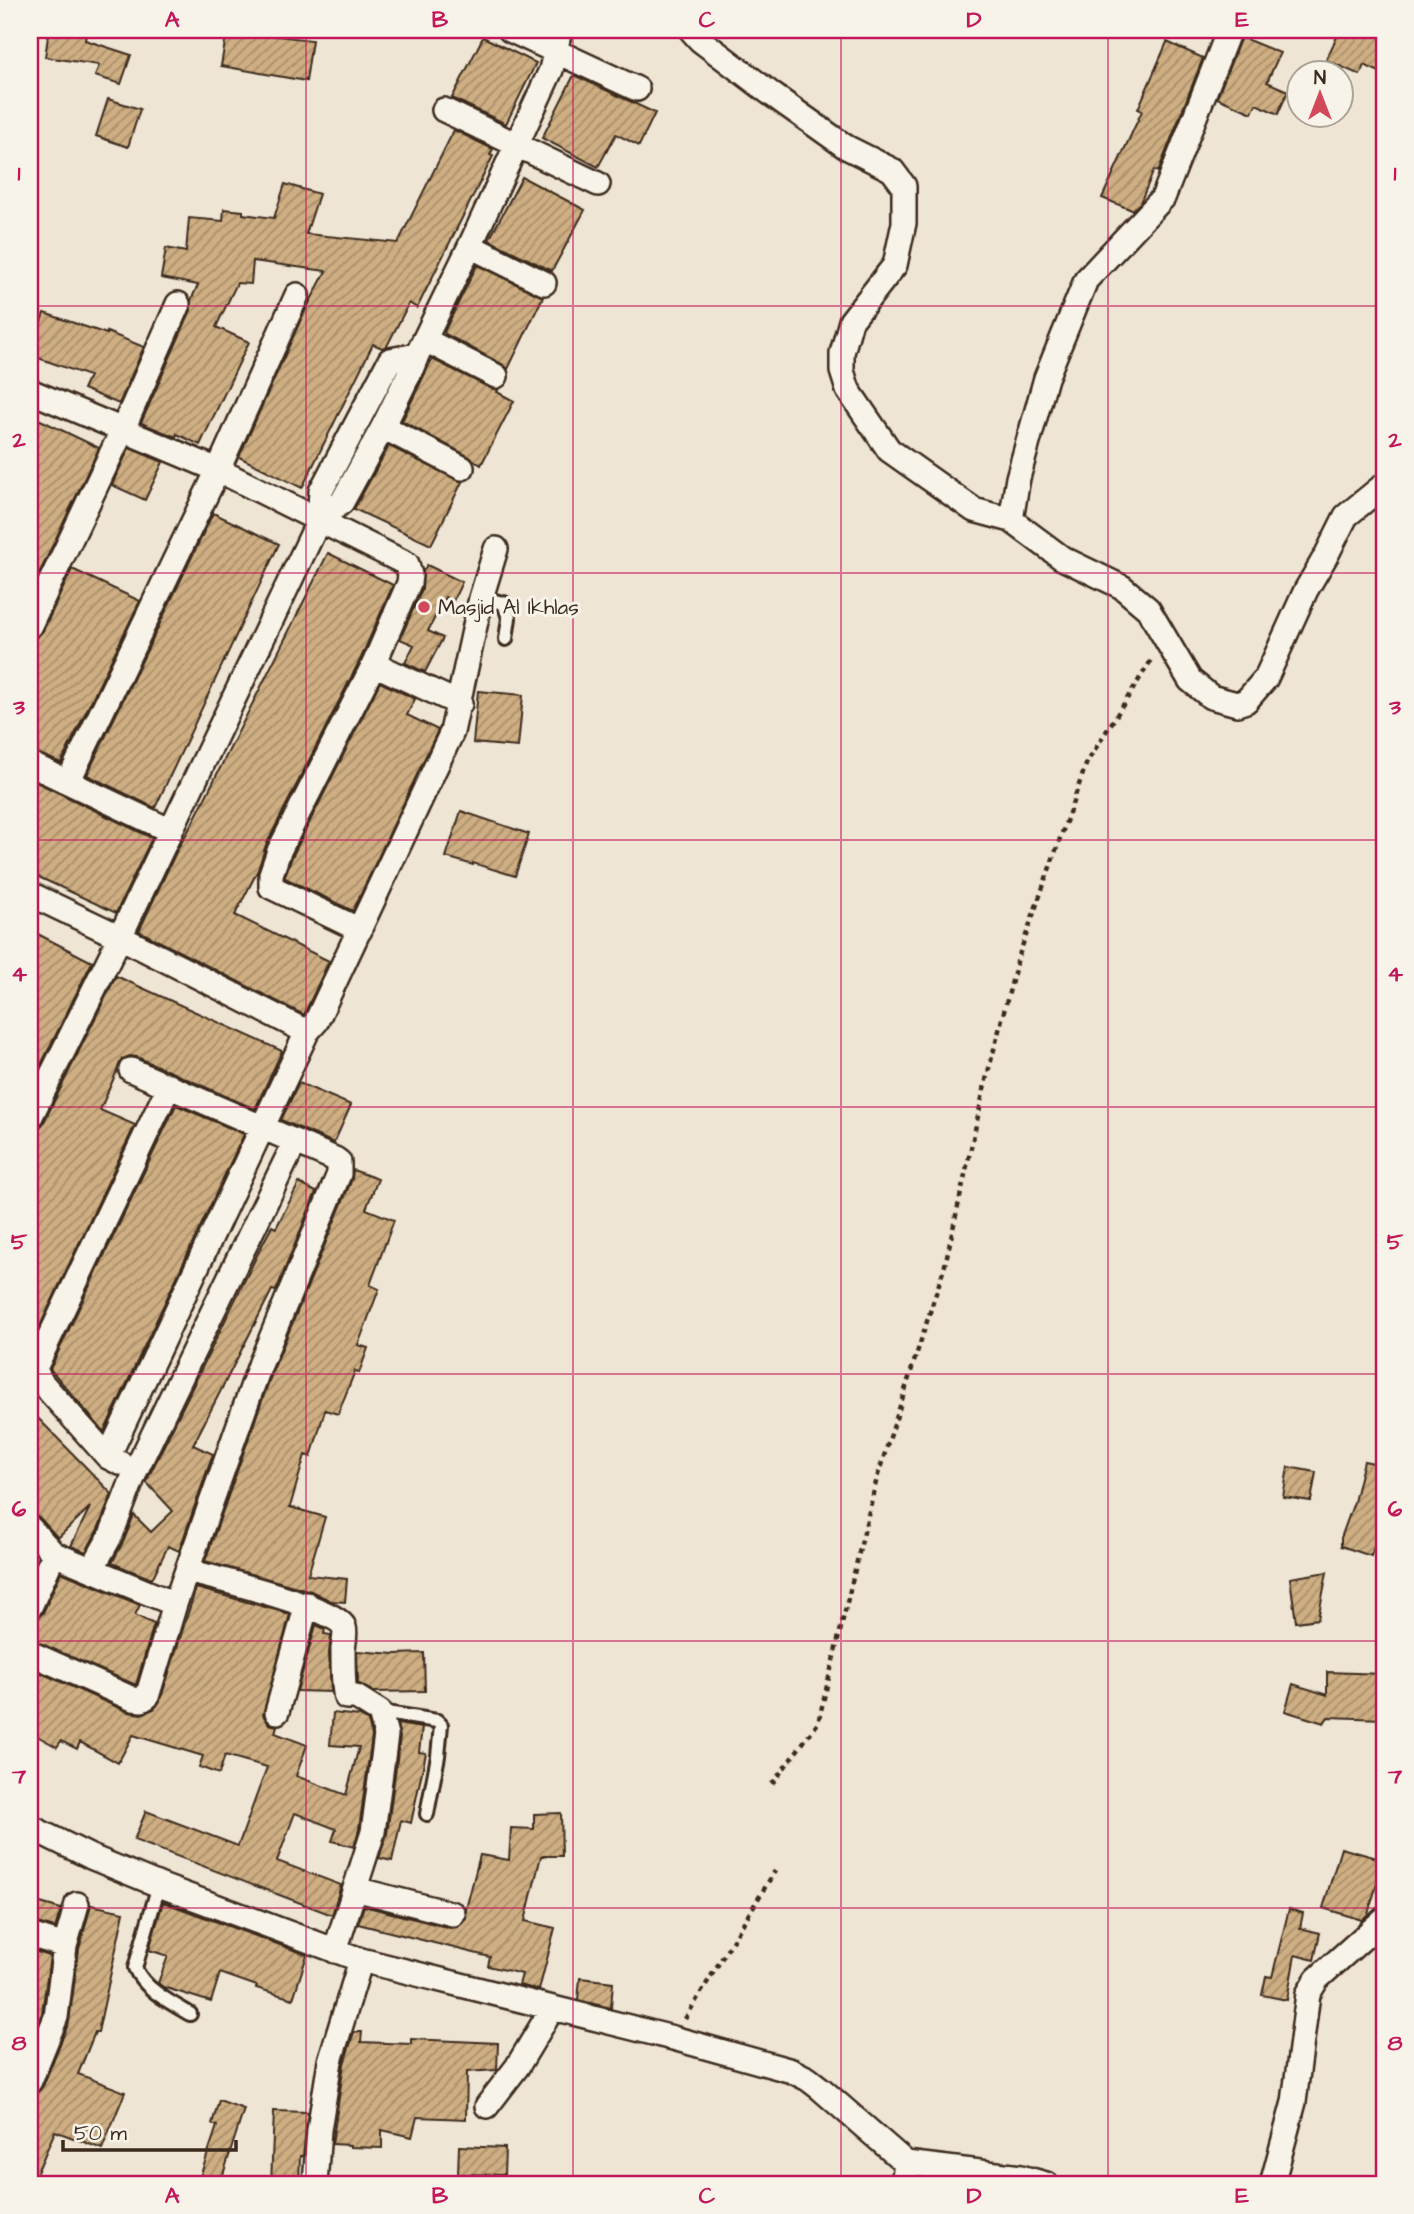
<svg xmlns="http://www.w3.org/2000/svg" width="1414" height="2214" viewBox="0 0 1414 2214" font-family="'Architects Daughter',sans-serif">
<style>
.building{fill:url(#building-hatch);stroke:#3b2a1e;stroke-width:2}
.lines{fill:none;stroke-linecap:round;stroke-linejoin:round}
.service-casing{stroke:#3b2a1e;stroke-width:18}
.minor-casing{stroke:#3b2a1e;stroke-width:28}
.path{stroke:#3b2a1e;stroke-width:4.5;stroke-dasharray:5 5;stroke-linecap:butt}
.service{stroke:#f7f3e8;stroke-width:12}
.minor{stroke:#f7f3e8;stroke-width:23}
.grid{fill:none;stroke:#c2185b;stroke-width:2;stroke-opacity:0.55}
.poi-dot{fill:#d1495b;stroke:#f7f3e8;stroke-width:2.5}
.labels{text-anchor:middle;stroke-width:6;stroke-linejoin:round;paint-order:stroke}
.poi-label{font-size:21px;fill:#3b2a1e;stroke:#f7f3e8;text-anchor:start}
.neatline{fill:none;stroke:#c2185b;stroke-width:2.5}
.grid-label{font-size:23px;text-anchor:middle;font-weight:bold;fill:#c2185b}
</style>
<defs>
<pattern id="building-hatch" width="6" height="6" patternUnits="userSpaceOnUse" patternTransform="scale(1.75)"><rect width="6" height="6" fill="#ceae82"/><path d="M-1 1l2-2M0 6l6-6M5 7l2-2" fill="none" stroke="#a88e6a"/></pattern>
</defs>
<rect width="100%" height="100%" fill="#efe5d4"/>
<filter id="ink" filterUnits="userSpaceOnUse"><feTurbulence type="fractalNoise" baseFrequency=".0143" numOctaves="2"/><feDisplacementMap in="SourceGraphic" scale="14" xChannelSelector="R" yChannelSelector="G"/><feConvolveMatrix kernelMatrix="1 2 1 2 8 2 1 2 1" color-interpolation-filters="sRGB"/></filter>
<g filter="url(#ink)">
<path class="building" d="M49,30H87L85,40L131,55L121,84L95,76L99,65L45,57Z
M227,30L312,40L306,81L221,66Z
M1340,30H1371L1384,35V74L1364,65L1360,75L1326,60Z
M483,37L536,63L506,124L452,98Z
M1241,37L1280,53L1267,82L1288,91L1278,114L1256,104L1252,113L1217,98Z
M1167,42L1203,58L1158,172L1154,170L1140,203L1132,210L1102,198L1142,111L1138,109Z
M574,75L655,113L639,146L616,134L598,167L542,138Z
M108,99L140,109L128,147L96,136Z
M454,130L493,149L490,155L493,156L417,308L409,303L387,346L382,348L373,344L302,488L239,457L302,317L326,271L253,261L251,284L237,283L216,327L249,342L200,445L177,434L176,437L141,423L191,310V300L198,285L161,278L166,248L186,252L189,218L223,221L224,209L243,211V214L274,218L285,184L319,194L306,234L398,243Z
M522,177L585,210L552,271L489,240Z
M477,265L543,297L508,369L502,364L445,334L444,332Z
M44,313L107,334V332L144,347L119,404L83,389L89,376L30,355V333L36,336Z
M432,359L490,388L498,390L497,392L514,401L481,465L468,456L402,421Z
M30,415L99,448L30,593Z
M389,446L462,482L431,545L354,509Z
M129,448L163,462L145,500L112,485Z
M213,513L279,544L155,808L87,775Z
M328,553L393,585L361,658L266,845L258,870L235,915L329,961L304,1015L139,931L177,850L192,824Z
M427,565L462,582L453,601L445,597L428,631L443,638L425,672L405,663L414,645L400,639L422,589L423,571Z
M72,569L140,601L61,763L30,750V639L37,637L43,631Z
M380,682L415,699L407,715L438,730L353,911L285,878V876L292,857Z
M478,691L523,695L518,747L473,743Z
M30,779L152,838L116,913L30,873Z
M461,811L529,834L515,876L473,863V865L446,857Z
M30,930L92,962L30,1087Z
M116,976L282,1051L255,1109L137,1057L130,1056L122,1059L100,1110L135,1125L30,1347V1132L37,1130L43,1124Z
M299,1083L351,1105L334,1143L281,1120Z
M176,1105L244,1134L104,1432L50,1369Z
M353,1170L378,1179L366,1209L394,1220L370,1285L379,1289L358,1345L368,1348L359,1373L355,1371L338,1414L325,1410L311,1457L305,1455L290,1507L325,1517L308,1575L347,1579L345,1602L331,1601L311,1591L205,1561L273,1370L352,1179Z
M299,1183L316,1192L276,1291L272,1290L193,1445L213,1454L179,1551L168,1546L152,1579L112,1563L124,1540L134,1515L151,1532L173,1511L146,1482L261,1247L272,1226L276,1228Z
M30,1410L112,1494L98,1529L86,1552L71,1546L90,1507L58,1538L40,1518L30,1514Z
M1364,1461L1384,1465V1518L1371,1556L1341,1546V1538L1354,1502Z
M1288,1467L1316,1472L1311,1501L1283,1497Z
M61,1572L140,1605L135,1615L154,1624L136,1685L30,1639V1631L36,1619L43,1613Z
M1327,1572L1318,1619L1296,1622L1290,1578Z
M196,1588L290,1614L263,1715L269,1724L277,1726L275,1733L307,1745L296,1776L346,1795L359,1747L330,1745L333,1713L360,1716L368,1721L372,1736L359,1829L354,1847L332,1841L336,1829L295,1813L277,1861L341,1885L332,1915L134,1840L146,1811L238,1846L267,1767L225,1755L219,1774L199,1767L203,1756L133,1735L118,1763L80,1742L77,1749L61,1741L57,1747L30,1732V1668L128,1712L141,1714L154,1709L160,1701Z
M316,1625L325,1629L324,1634L331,1635L329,1653L331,1692L297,1691Z
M357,1651L395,1654L424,1653L425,1691L374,1692L358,1683Z
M1327,1672L1384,1674L1383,1719L1328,1717L1324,1723L1285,1711L1293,1684L1327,1695Z
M397,1724L422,1728L419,1752L426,1753L411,1823L401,1820L392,1861L379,1858L387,1834L400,1737Z
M561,1813L562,1856H541L525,1921L555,1928L539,1990L519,1985L522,1974L488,1966L490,1957L358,1924L364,1906L450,1928L457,1927L466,1918V1909L480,1855L509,1860L511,1828L534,1829V1814Z
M1341,1848L1384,1860L1368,1914L1362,1920L1323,1908Z
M30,1900L61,1909L55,1928L30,1921Z
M163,1902L307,1955L293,1999L256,1988L257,1986L220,1973L211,2002L163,1987L158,1983L168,1956L149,1950Z
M91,1905L124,1912L98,2032H95L78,2074L125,2092L102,2149L55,2131L32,2184H30V2095L38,2092L43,2086L69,2022L79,1949Z
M1289,1909L1303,1913L1300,1928L1320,1933L1314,1960L1295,1955L1287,2000L1262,1995L1266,1976L1272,1977Z
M30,1950L50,1956L42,2013L30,2044Z
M580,1978L613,1982L611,2008L578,2000Z
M354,2032H362L361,2042L411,2044V2039L498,2043L497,2070L467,2072L466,2119L417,2117L412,2137L382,2130V2148L350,2147V2145L332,2144L344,2064Z
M219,2100L244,2109L220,2184L200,2177L217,2126L212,2124Z
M274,2111L308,2112L303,2156H300L299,2184H271Z
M459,2146L505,2148L504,2175L458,2174Z"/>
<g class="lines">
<defs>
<path id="service" d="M481,598L504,603L509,618L506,639
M380,1712L437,1721L441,1725L438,1756L427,1814
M159,1885L135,1968C144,1989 171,2003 190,2014"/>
<path id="minor" d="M510,30L637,89
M691,30L700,40L770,93L846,147L892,170L904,186V223L895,265L851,321L842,353V371L848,390L889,450L974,510L1011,520
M1229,30L1163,198L1086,280L1046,378L1018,478L1011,520L1062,558L1122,587L1148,609L1190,680L1211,697L1237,704L1246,701L1266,678L1306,590L1327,554L1346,516L1384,485
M444,110L598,184
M470,246L544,283
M425,340L496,376
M30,391L218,470L407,564L410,575L409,583L374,664L279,851L271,874V887L360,930
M383,427L462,468
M319,520L342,502L383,427L411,370L417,355L470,246L551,70L560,30
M30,625L123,429L178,304
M374,664L460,704
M30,764L171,831
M68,782L218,470L297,295
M30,894L120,937L307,1032
M30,1118L120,937L319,520L321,491L390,360L417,355
M108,1457L307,1032L316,1022L452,732L481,598L496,549
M120,1463L108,1457L42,1383L36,1372V1366L169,1086
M30,1528L54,1554L175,1604
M92,1569L111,1535L136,1470L295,1142
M187,1571C211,1577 338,1608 344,1627C346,1633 344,1642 343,1649C343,1658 343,1689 346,1697H356L380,1712L386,1735L373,1832L335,1951
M30,1607L54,1554
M30,1653L133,1699L142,1700L147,1697L175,1604L260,1365L339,1174V1162L335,1159L131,1070
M277,1712L307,1604
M30,1827L91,1857L159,1885L361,1960L673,2038L792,2071L808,2079L821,2089L906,2163L1021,2177L1046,2184
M355,1889L453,1914
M30,1935L65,1946
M30,2081L56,2017L65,1946L77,1904
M487,2106L517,2067L552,2009
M315,2184L319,2130L330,2061L361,1960
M903,2184L906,2163
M1272,2184L1294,2102L1308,1994L1317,1979L1384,1919"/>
</defs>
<use href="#service" class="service-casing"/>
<use href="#minor" class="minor-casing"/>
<path class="path" d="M772,1784L818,1723L877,1478L945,1265L986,1080L1018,958L1087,762L1152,659
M685,2019L775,1871"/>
<use href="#service" class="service"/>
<use href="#minor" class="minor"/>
</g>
</g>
<path class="grid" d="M306,30V2184M573,30V2184M841,30V2184M1108,30V2184M30,306H1384M30,573H1384M30,840H1384M30,1107H1384M30,1374H1384M30,1641H1384M30,1908H1384"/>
<circle class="poi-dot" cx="424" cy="607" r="7"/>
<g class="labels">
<g class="poi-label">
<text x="438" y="614">Masjid Al Ikhlas</text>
</g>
</g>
<rect width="1414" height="2214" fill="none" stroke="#f7f3e8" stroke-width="77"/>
<g transform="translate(1320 94)"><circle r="33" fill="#f7f3e8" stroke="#aca397" stroke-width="2"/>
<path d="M0-5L12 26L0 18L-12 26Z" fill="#d1495b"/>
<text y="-10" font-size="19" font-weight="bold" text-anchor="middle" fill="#3b2a1e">N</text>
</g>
<path d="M63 2140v10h173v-10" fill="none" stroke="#3b2a1e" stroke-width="3.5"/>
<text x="74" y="2140" font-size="21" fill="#3b2a1e" stroke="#f7f3e8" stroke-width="5" paint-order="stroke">50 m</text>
<rect x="38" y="38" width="1338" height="2138" class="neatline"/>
<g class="grid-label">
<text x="172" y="27">A</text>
<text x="440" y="27">B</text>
<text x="707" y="27">C</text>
<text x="974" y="27">D</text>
<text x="1242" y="27">E</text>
<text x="19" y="180">1</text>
<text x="1395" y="180">1</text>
<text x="19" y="447">2</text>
<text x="1395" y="447">2</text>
<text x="19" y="714">3</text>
<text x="1395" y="714">3</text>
<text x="19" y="981">4</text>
<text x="1395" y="981">4</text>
<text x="19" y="1249">5</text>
<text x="1395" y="1249">5</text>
<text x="19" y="1516">6</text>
<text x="1395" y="1516">6</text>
<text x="19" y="1783">7</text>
<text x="1395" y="1783">7</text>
<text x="19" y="2050">8</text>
<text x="1395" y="2050">8</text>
<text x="172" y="2203">A</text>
<text x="440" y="2203">B</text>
<text x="707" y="2203">C</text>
<text x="974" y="2203">D</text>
<text x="1242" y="2203">E</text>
</g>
</svg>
